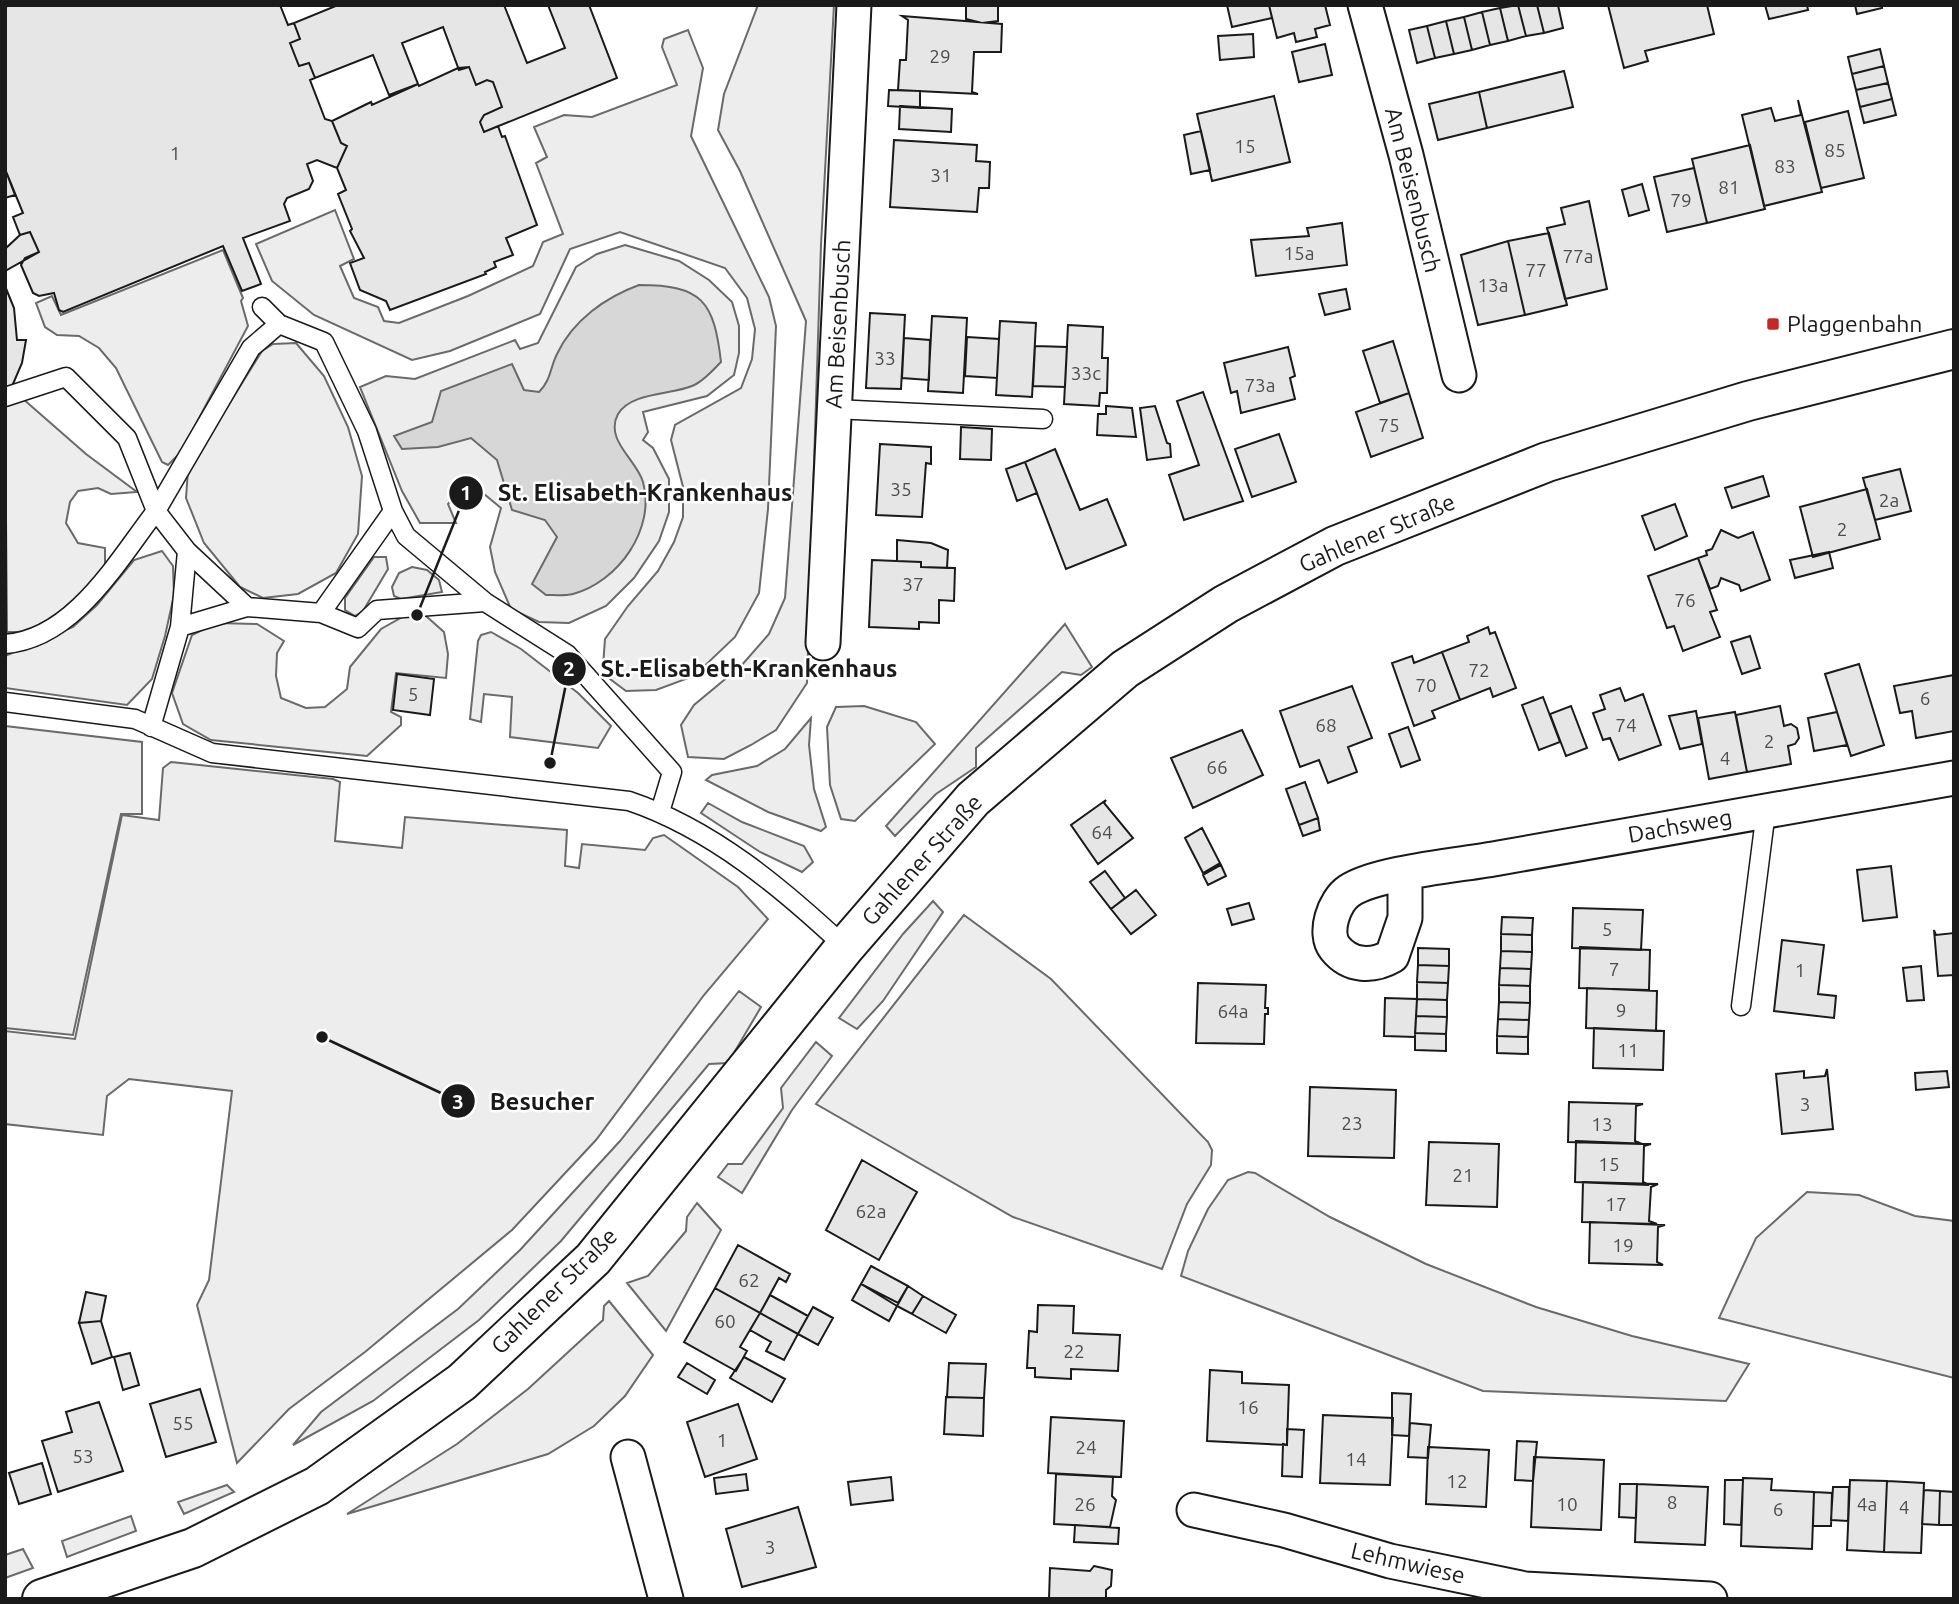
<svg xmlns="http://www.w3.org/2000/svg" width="1959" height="1604" viewBox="0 0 1959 1604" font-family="Ubuntu,sans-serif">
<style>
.built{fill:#ededed;stroke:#6a6a6a;stroke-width:2}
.water{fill:#d7d7d7;stroke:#6a6a6a;stroke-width:2}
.building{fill:#e6e6e6;stroke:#1a1a1a;stroke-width:2}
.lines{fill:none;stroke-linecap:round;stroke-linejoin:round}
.service-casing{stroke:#1a1a1a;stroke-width:21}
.minor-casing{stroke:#1a1a1a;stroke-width:37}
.secondary-casing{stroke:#1a1a1a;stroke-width:42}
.service{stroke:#fff;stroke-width:18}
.minor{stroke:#fff;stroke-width:33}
.secondary{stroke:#fff;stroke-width:38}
.poi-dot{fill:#c62828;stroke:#fff;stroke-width:2.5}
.labels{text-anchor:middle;stroke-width:5;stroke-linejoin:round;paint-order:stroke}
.number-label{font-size:19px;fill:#4d4d4d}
.street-label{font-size:23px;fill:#1a1a1a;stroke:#fff}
.poi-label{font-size:23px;fill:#1a1a1a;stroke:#fff;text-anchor:start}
.leader{fill:none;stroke:#1a1a1a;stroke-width:2.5}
.callout-dot{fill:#1a1a1a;stroke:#fff;stroke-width:2.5}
.mark-label{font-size:21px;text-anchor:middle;font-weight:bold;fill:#fff}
.callout-label{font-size:24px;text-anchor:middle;font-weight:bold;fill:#1a1a1a;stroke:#fff;stroke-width:5;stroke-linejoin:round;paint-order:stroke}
</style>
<rect width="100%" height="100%" fill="#fff"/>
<path class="built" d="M758,5H834L821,245L807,683L776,730L751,745L724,759L688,757L681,725L694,705L741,666L769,634L785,598L806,321L740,171L718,130L724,94Z
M688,30L703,68L691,136L769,297L776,326L768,509L759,593L735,637L694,676L656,690L626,691L610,679L603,666L605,639L628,606L658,571L674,542L683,517V487L671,440L675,425L741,388L752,359L755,329L747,298L725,268L620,232L570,249L540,314L450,351L412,360L314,315L272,281L256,244L335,210L354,259L340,266L354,298L378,307L384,321L399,323L468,296L533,266L543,242L563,234L536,163L547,157L534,127L564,115L592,117L677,85L662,47L664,39Z
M625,245L679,261L709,280L732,302L739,326V353L734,375L707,396L643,412L648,432L643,440L653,448L669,479V512L659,541L634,578L606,606L569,623L539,622L511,609L495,572L490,547L501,508L484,494L462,488L448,504L456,523H420L402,491L360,387L386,376L415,379L515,340L520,349L538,343L576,267L597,254Z
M223,250L243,298L241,301L248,326L181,452L168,465L162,462L116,368L99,348L79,336L57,335L45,327L36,303L52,296L61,315Z
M296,343L324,376L348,427L362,476L358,534L336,573L298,594L263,598L240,587L204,543L186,498L188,470L262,351L273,344Z
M22,398L86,454L137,492L111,494L98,488L78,491L70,502L66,523L78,543L105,548V567L91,587L56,619L29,632H7L5,404Z
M162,551L173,566L174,595L165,636L152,679L127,705L5,688V656L73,627L97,605L134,560Z
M374,557H386L388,569L363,611L355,616L345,610V598Z
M412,567L427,570L439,580L442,592L401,599L394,596L392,587L399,573Z
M406,615L426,616L444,632L448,654L446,678L396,673L391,712L401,717V725L367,756L211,740L183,724L172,693L192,635L216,623L257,624L284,641L277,653L276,676L281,698L306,708L325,707L347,689L350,667L381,629Z
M1065,624L1092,667L1081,675L1062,672L976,748V767L936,794L895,836L886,826Z
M491,632L521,649L578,693L611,726L598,748L510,737L512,697L484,694L481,722L470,719L478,641L481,635Z
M864,706L916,722L935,744L855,821L841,819L830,785L827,727L836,707Z
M811,718L809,745L814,789L826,827L821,831L768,812L706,780L712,775L757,766L785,749Z
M5,726L142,742V814H121L73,1035L5,1028Z
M171,762L333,779L340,782L335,841L402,848L405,817L567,830L565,866L579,868L582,844L645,850L653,838L664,835L738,887L768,919L704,995L596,1140L512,1230L365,1352L289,1409L237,1463L197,1305L209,1280L232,1091L129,1079L107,1096L103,1135L5,1124V1031L75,1039L122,815L159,820L163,768Z
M708,803L742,822L804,846L813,862L802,872L760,852L701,813Z
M933,901L943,912L883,1001L857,1029L839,1018L903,934Z
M964,915L1051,979L1208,1142L1212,1150L1211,1165L1187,1204L1162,1269L1013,1217L816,1104Z
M739,991L761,1007L728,1063L709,1064L561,1241L479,1320L373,1401L293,1445L321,1412L458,1309L520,1250L620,1141Z
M816,1042L832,1056L792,1110L742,1193L718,1177L728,1164H742L783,1108L781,1088Z
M1248,1172L1255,1173L1330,1217L1426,1264L1536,1307L1632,1336L1749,1364L1726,1401L1483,1391L1181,1276L1188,1251L1208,1209L1228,1180Z
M1807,1192L1859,1195L1915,1216L1954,1221V1378L1719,1318L1756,1238Z
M697,1203L721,1230L666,1331L627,1283L648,1276L686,1231L687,1217Z
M609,1301L653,1355L625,1396L594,1426L548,1454L347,1514L457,1444L528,1389L603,1320L604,1306Z
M227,1485L234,1492L184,1514L178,1502Z
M131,1516L136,1531L67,1557L62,1541Z
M23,1549L33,1568L5,1578V1555Z"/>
<path class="water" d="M639,285C702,285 714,301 721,362C713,370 703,382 692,386C671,395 631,392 618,414C604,440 637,460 643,482C656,529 618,582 573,594C565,596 554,595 546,595L532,584L557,537L545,520L512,510L497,460L471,438L438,447L402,449L394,436L432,422L441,391L512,364L524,390L539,392C551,380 550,368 557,354C573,320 606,297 639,285Z"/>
<path class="building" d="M10,5H280L288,25L294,23L300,39L290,43L299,66L309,63L315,78L310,80L325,119L332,121L341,143L347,146L337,168L317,160L307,164L313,181L309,189L287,198L284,204L290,221L243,238L261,284L242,291L223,246L63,312L59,310L54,293L39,296L33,293L21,265L25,258L39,252L30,232L20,235L13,217L23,213L5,169V7Z
M338,5H504L527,63L565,48L548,5H589L617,78L484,132L480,122L484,115L502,107L493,82L487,80L476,85L469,67L459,70L443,27L402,43L418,84L389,95L373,55L315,78L309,63L299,66L290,43L300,39L294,23Z
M966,5H998V21L982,23L966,19Z
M1227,5H1269L1272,18L1232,27Z
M1269,5H1325L1330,25L1315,29L1317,37L1296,42L1294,33L1277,38Z
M1518,5H1537L1544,33L1526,36Z
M1518,5L1526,36L1508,41L1500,8Z
M1537,5H1558L1563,28L1544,33Z
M1608,5H1707L1714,34L1645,51L1648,61L1624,68Z
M1765,5H1807L1808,10L1769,19Z
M1855,5H1882V8L1857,14Z
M1500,8L1508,41L1490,45L1482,12Z
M1482,12L1490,45L1472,50L1464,17Z
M902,16L1002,24L1001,52H974L972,92L978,94L898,90L900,60H906L908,20Z
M1464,17L1472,50L1454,54L1446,21Z
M1446,21L1454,54L1435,58L1427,26Z
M1427,26L1435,58L1417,63L1409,30Z
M1253,34L1254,57L1220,60L1218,36Z
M1325,44L1332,75L1299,82L1292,52Z
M1880,49L1884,66L1852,74L1848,57Z
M1884,66L1888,83L1856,90L1852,74Z
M469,67L476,85L487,80L493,82L502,107L484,115L480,122L484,132L498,126L502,137L505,136L537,225L506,238L513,255L494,262L496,267L485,272L486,274L390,310L386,301L360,290L350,263L364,258L350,231L352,229L338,194L346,190L337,168L347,146L341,143L332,121L371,102L372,105L418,84L419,86L458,68Z
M1564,71L1573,107L1487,128L1479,92Z
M1888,83L1892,99L1860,107L1856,90Z
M889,90L920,91V108L888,106Z
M1479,92L1487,128L1438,140L1429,104Z
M1274,96L1290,162L1212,181L1197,114Z
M1892,99L1896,115L1864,123L1860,107Z
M1798,100L1822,192L1764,206L1742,115L1771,108L1775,121L1801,115Z
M900,106L952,109L951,132L899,129Z
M1848,111L1864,178L1821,188L1805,122Z
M1201,131L1210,170L1191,174L1184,135Z
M894,140L977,145L976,161L990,162L989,188H979L977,212L890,207Z
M1750,145L1765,209L1707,223L1692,159Z
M1694,168L1707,223L1667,232L1654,177Z
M5,169L15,195L5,198Z
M1642,184L1649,210L1629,216L1622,190Z
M1589,201L1607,289L1565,299L1547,228L1565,224L1561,208Z
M1342,223L1347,265L1256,276L1251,240L1309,236L1307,228Z
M30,232L39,252L5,271V249L20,235Z
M1549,233L1567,305L1525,315L1508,241Z
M1508,241L1525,315L1478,325L1461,255Z
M5,286L14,308L17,340H26L22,363L10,391L5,388Z
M1346,289L1350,309L1325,315L1319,294Z
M870,313L905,315L901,389L866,388Z
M932,316L967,318L963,393L928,391Z
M1000,321L1036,323L1032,397L996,395Z
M1068,325L1103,327L1102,358H1108L1107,393H1100L1099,406L1064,404Z
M967,337L999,339L997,378L965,376Z
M904,338L930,340L929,380L902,378Z
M1393,341L1409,393L1380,403L1363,351Z
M1035,346L1067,347L1065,387L1033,386Z
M1288,347L1295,376L1290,378L1295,399L1241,413L1237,391L1231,393L1224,363Z
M1203,392L1243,501L1184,520L1169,475L1199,465L1177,401Z
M1409,393L1423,438L1371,457L1356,412Z
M1106,406L1132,408L1136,437L1097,435L1098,414H1106Z
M1155,406L1167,443L1170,444L1171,457L1147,460L1140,408Z
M961,427L992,429L991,460L960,459Z
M1279,434L1296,482L1252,497L1235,449Z
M880,444L931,447V464L926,463L922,517L876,515Z
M1055,449L1080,510L1107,499L1126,545L1066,569L1025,462Z
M1025,462L1037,493L1017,501L1006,469Z
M1900,469L1911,511L1875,520L1863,478Z
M1763,476L1769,496L1732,508L1725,488Z
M1867,489L1880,539L1813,557L1800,507Z
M1675,504L1687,536L1655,550L1642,516Z
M1721,530L1738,538L1753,532L1770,580L1741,591L1739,585L1721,578L1718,586L1710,589L1698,558L1707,555L1706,551L1712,549Z
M897,540L931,543L948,550L947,568L921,567V562L897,561Z
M1829,552L1833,568L1795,578L1790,560Z
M1698,558L1717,610L1710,612L1720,637L1683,651L1674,626L1667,628L1648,576Z
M872,560L921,562V567L955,568L954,601L939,600V623L919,622V629L869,627Z
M1488,627L1490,634L1495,632L1516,688L1493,697L1490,688L1460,700L1442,652L1469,642L1467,636Z
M1750,636L1760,668L1742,674L1731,642Z
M1442,652L1460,700L1432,711L1435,718L1414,726L1392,663L1412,656L1414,663Z
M1859,664L1884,745L1851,756L1825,674Z
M397,674L434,679L430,715L393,710Z
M1954,675V731L1916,738L1912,711L1900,713L1894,686Z
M1352,686L1372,738L1348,747L1357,772L1328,783L1319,760L1300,767L1280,711Z
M1620,688L1625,701L1643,694L1661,745L1619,760L1610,738L1603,740L1593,713L1605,709L1600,695Z
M1543,697L1560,742L1539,750L1522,705Z
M1571,706L1587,748L1566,756L1550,714Z
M1780,706L1784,726L1791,724L1797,728L1799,738L1795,744L1788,746L1791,764L1747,772L1736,715Z
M1696,711L1702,744L1680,749L1669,716Z
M1735,712L1747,772L1709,779L1698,718Z
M1837,712L1847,745L1814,751L1808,718Z
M1408,727L1420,760L1401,767L1389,734Z
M1242,730L1263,775L1193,808L1171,758Z
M1305,782L1318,818L1299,825L1286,789Z
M1106,800L1104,803L1133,838L1098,864L1071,825Z
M1318,818L1320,830L1303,836L1299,825Z
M1202,828L1220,863L1203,873L1185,838Z
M1221,865L1226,876L1208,885L1203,875Z
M1891,866L1897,917L1863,921L1857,870Z
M1105,871L1125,898L1111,909L1090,882Z
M1136,890L1156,915L1131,934L1111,909Z
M1249,903L1254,919L1232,925L1227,909Z
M1573,908L1643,910L1641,950L1572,948Z
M1502,917L1533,918L1532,935L1501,934Z
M1934,930L1936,935L1954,933V975L1938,976Z
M1501,934L1532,935V952L1501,951Z
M1782,940L1824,945L1818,994L1836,996L1834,1018L1774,1011Z
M1580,947L1650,950L1649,990L1579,988Z
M1418,948L1449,949V966L1418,965Z
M1501,951L1532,952L1531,969L1500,968Z
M1418,965L1449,966L1448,983L1417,982Z
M1921,966L1924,1000L1907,1001L1903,968Z
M1500,968L1531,969L1530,986L1499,985Z
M1417,982L1448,983L1447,1000L1417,999Z
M1198,983L1266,985L1265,1008H1268V1014H1265L1264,1044L1196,1043Z
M1499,985L1530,986V1003L1499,1002Z
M1587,988L1657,991L1656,1031L1586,1028Z
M1385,998L1417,999L1415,1037L1384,1036Z
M1417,999L1447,1000V1017L1416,1016Z
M1499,1002L1530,1003L1529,1020L1498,1019Z
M1416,1016L1447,1017L1446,1034L1415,1033Z
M1498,1019L1529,1020L1528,1037L1497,1036Z
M1594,1028L1664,1031L1663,1070L1593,1068Z
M1415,1033L1446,1034V1051L1415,1050Z
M1497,1036L1528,1037V1054L1497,1053Z
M1827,1069L1833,1129L1782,1134L1776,1074L1804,1071V1078L1825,1076Z
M1947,1071L1949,1087L1916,1090L1915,1073Z
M1310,1087L1396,1090L1394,1158L1308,1156Z
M1569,1102L1643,1104L1636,1106L1635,1141L1642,1144L1568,1142Z
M1576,1141L1651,1144L1644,1146L1643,1182L1649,1185L1575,1182Z
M1429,1142L1499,1144L1497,1207L1426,1205Z
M862,1160L917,1192L879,1260L826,1230Z
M1583,1182L1658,1184L1651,1187L1649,1221L1657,1224L1582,1222Z
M1590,1222L1665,1225L1658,1227L1657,1262L1663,1265L1589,1263Z
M738,1245L790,1274L786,1282L779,1278L760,1313L715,1288Z
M871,1266L908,1286L898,1303L861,1284Z
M861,1284L897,1306L889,1321L852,1300Z
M908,1286L923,1296L912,1314L897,1306Z
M715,1288L760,1313L740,1347L747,1351L736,1371L684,1342Z
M86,1292L106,1296L101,1321L79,1323Z
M770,1295L808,1316L798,1334L760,1313Z
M923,1296L956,1315L946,1333L912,1314Z
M1038,1305L1074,1306L1073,1333L1120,1335L1118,1371L1071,1369V1379L1035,1377V1368H1027L1029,1331L1037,1332Z
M813,1307L833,1318L818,1345L798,1334Z
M760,1313L798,1334L784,1360L766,1351L771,1342L750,1330Z
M101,1321L112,1357L92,1364L79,1323Z
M130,1353L139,1385L123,1390L114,1357Z
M744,1357L785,1379L772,1402L730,1378Z
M687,1363L715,1380L707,1394L678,1377Z
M949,1363L986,1364L984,1398L947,1397Z
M1210,1370L1242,1372V1383L1289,1385L1287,1445L1207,1441Z
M200,1389L216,1442L166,1457L150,1404Z
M1392,1393L1411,1394L1409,1436L1392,1435Z
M946,1397L984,1398L983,1436L944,1434Z
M99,1402L123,1471L58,1492L42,1441L72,1432L66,1412Z
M738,1404L757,1459L705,1477L687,1422Z
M1323,1415L1393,1418L1390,1485L1320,1483Z
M1051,1417L1124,1421L1121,1477L1048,1473Z
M1410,1423L1431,1425L1428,1458L1408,1457Z
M1287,1429L1304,1430L1302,1477L1282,1476L1283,1444L1287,1445Z
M1517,1441L1537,1442L1533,1481L1515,1480Z
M1428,1447L1489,1450L1486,1507L1426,1504Z
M1534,1457L1604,1460L1601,1530L1531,1527Z
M42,1463L51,1494L19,1504L9,1473Z
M746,1474L748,1490L716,1494L714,1478Z
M1056,1474L1113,1477L1112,1496L1116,1500L1110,1527L1054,1524Z
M891,1477L893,1500L851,1505L848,1482Z
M1743,1478L1772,1479L1771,1490L1814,1492L1812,1549L1741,1546Z
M1725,1480H1743L1741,1525L1724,1524Z
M1850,1480L1887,1481L1884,1552L1847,1550Z
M1887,1481L1924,1483L1921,1553L1884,1552Z
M1620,1484H1637L1636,1518L1619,1517Z
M1637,1484L1708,1487L1705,1545L1635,1542Z
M1833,1487H1849L1848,1521L1831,1520Z
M1924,1490L1940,1491L1939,1525L1922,1524Z
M1940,1491L1954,1492V1525H1939Z
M1814,1492L1832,1493L1831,1526H1813Z
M798,1507L816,1567L742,1587L726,1529Z
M1075,1525L1119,1528L1118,1544L1074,1542Z
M1094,1566L1112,1570L1111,1586L1106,1590V1599H1049L1050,1568L1090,1571Z"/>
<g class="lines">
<defs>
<path id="service" d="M262,307L279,324L324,342L367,431L393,511L406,536L485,602L567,654L672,772L660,812
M5,397L66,377L127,438L156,511L251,348L279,324
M834,409L1043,419
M187,551L247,607
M321,613L393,511
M5,644C74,639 118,560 156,511L187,551L180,627L247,607L321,613L358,628L377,610L485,602
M5,702L135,719L212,753L629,801C712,829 782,888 845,947
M151,727L180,627
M1741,1006L1766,811"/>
<path id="minor" d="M1365,5L1406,155L1459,375
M823,643L854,5
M1405,875V918L1392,956C1373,967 1350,967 1335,948C1323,933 1334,901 1349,891C1377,872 1462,865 1499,858C1650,831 1802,805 1954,778
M628,1457L666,1599
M1194,1510L1284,1530L1390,1561L1525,1589L1710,1599"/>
<path id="secondary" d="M42,1599L193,1548L317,1486L462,1382L593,1259L845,947L973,799L1125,669L1226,604L1335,546L1547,462L1748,401L1954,349"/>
</defs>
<use href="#service" class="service-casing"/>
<use href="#minor" class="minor-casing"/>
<use href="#secondary" class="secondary-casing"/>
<use href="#service" class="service"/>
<use href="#minor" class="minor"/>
<use href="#secondary" class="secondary"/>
</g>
<rect class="poi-dot" x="1766" y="317" width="14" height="14" rx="3.5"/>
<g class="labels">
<g class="number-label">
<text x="940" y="63">29</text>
<text x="1245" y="153">15</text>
<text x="1835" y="157">85</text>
<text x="175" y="160">1</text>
<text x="1785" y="173">83</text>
<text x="941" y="182">31</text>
<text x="1729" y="194">81</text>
<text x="1681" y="207">79</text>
<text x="1299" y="260">15a</text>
<text x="1578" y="263">77a</text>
<text x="1536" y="277">77</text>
<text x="1493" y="292">13a</text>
<text x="885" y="365">33</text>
<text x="1086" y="380">33c</text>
<text x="1260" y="392">73a</text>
<text x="1389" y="432">75</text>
<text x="901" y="496">35</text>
<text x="1889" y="507">2a</text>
<text x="1842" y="536">2</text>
<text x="913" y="591">37</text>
<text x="1685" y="607">76</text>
<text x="1479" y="677">72</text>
<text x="1426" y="692">70</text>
<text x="413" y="701">5</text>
<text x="1925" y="705">6</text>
<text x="1326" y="732">68</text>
<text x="1626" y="732">74</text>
<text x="1769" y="748">2</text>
<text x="1725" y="765">4</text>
<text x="1217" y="774">66</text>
<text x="1102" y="839">64</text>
<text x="1607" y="936">5</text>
<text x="1614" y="976">7</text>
<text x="1800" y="977">1</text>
<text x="1621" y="1017">9</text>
<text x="1233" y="1018">64a</text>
<text x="1628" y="1057">11</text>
<text x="1805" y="1111">3</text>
<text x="1352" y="1130">23</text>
<text x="1602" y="1131">13</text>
<text x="1609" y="1171">15</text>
<text x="1463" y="1182">21</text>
<text x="1616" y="1211">17</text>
<text x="871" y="1218">62a</text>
<text x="1623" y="1252">19</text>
<text x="749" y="1287">62</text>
<text x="725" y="1328">60</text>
<text x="1074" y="1358">22</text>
<text x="1248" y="1414">16</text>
<text x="183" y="1430">55</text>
<text x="722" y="1447">1</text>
<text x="1086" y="1454">24</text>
<text x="83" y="1463">53</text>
<text x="1356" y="1466">14</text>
<text x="1457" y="1488">12</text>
<text x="1672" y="1509">8</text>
<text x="1085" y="1511">26</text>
<text x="1567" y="1511">10</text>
<text x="1867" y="1511">4a</text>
<text x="1904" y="1514">4</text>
<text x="1778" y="1516">6</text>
<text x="770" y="1554">3</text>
</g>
<g class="street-label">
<text transform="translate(1413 190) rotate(76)" y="8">Am Beisenbusch</text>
<text transform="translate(838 324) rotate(-87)" y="8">Am Beisenbusch</text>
<text transform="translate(1377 533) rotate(-23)" y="8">Gahlener Straße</text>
<text transform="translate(1680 826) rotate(-10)" y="8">Dachsweg</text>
<text transform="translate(922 860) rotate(-48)" y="8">Gahlener Straße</text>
<text transform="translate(554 1291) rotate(-45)" y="8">Gahlener Straße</text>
<text transform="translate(1408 1563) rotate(13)" y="8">Lehmwiese</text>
</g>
<g class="poi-label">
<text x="1787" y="332">Plaggenbahn</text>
</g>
</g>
<path class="leader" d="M417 615L466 493M550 763L569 669M322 1037L458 1101"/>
<g class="callout-dot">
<circle cx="417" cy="615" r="7"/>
<circle cx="550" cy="763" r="7"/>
<circle cx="322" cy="1037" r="7"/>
<circle cx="466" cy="493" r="18"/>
<circle cx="569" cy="669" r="18"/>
<circle cx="458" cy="1101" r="18"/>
</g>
<g class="mark-label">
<text x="466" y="500">1</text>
<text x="569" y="676">2</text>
<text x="458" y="1109">3</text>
</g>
<g class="callout-label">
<text x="645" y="501">St. Elisabeth-Krankenhaus</text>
<text x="749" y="677">St.-Elisabeth-Krankenhaus</text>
<text x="542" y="1110">Besucher</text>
</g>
<rect width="1959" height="1604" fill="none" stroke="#1a1a1a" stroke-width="14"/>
</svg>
